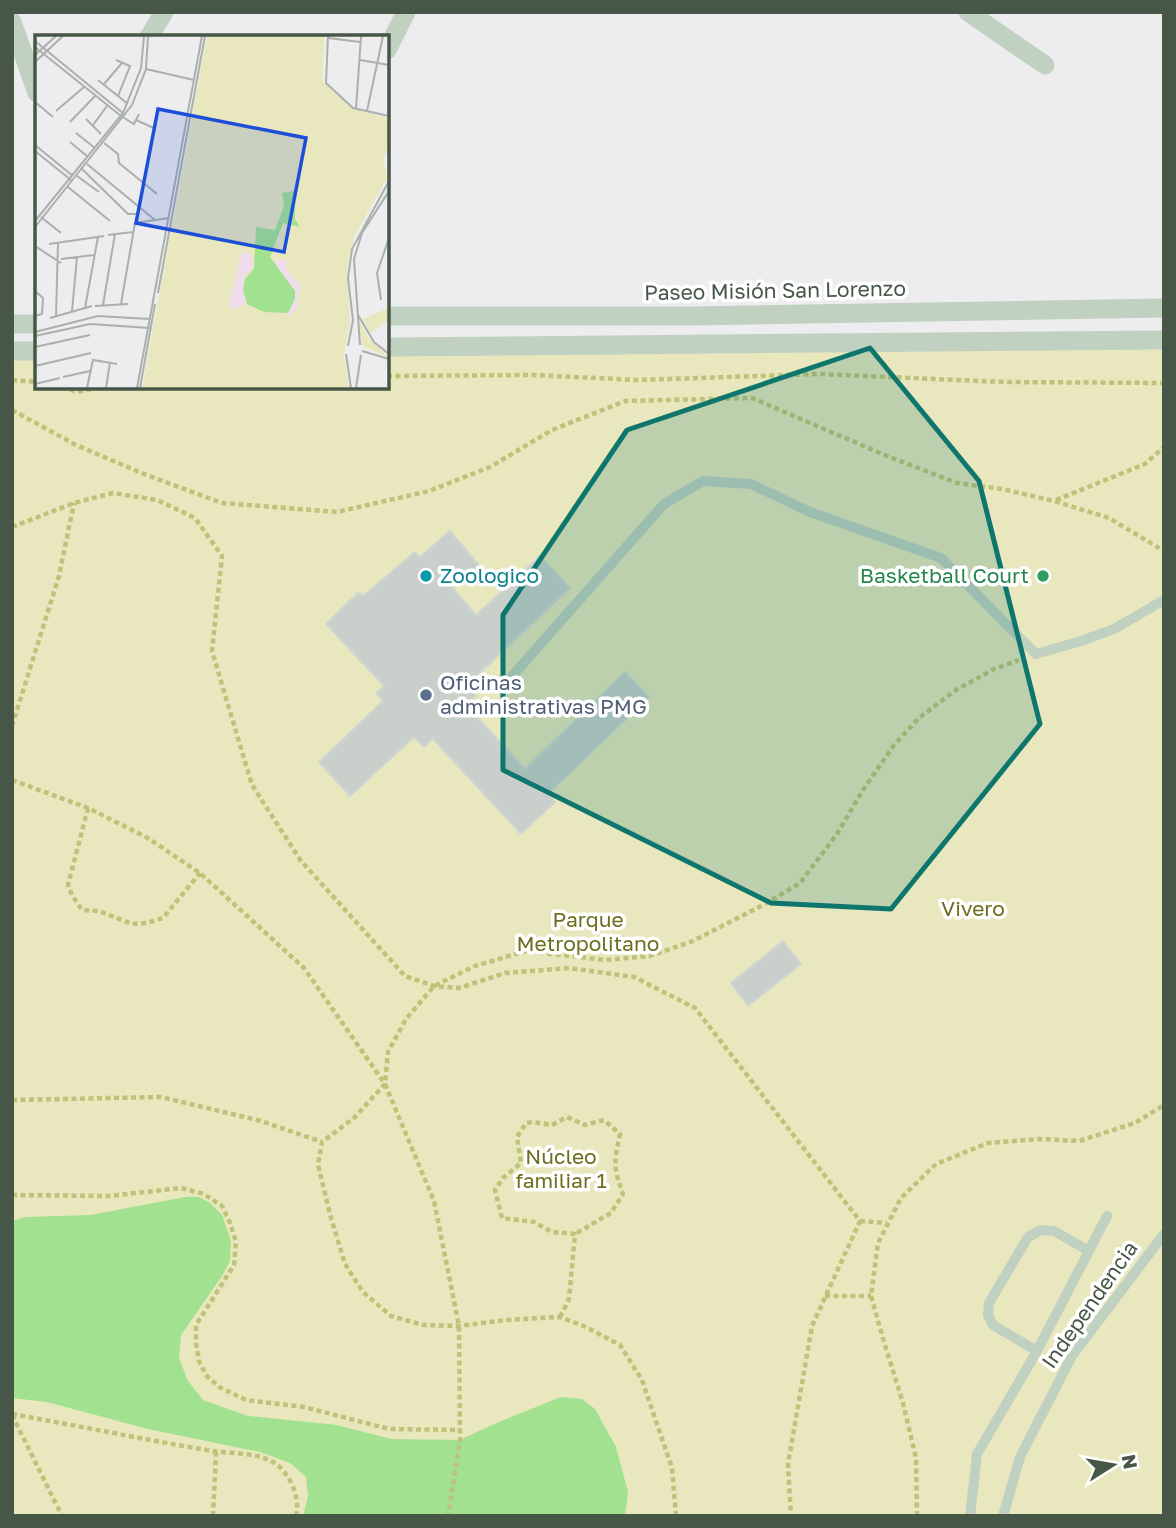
<svg xmlns="http://www.w3.org/2000/svg" width="1176" height="1528" viewBox="0 0 1176 1528" font-family="'Golos Text',sans-serif">
<style>
.green{fill:#e9e7bd}
.water{fill:#a1e18f}
.building{fill:#c9d0cb;stroke:#d0d7d2;stroke-width:2}
.lines{fill:none;stroke-linecap:round;stroke-linejoin:round}
.path{stroke:#bec379;stroke-width:4.5;stroke-dasharray:5 3.5;stroke-linecap:butt}
.lane{stroke:#c0d0c1;stroke-width:10}
.street{stroke:#c0d0c1;stroke-width:19}
.marked{fill:#0f766e;fill-opacity:0.2;stroke:#0f766e;stroke-width:5;stroke-linejoin:round}
.culture-dot{fill:#0f9aa8;stroke:#fff;stroke-width:2.5}
.leisure-dot{fill:#2e9e5b;stroke:#fff;stroke-width:2.5}
.service-dot{fill:#5c6f8a;stroke:#fff;stroke-width:2.5}
.labels{text-anchor:middle;stroke-width:7;stroke-linejoin:round;paint-order:stroke}
.street-label{font-size:21px;fill:#465747;stroke:#fff}
.culture-label{font-size:21px;fill:#0d838f;stroke:#fff;text-anchor:start}
.leisure-label{font-size:21px;fill:#27864d;stroke:#fff;text-anchor:end}
.service-label{font-size:21px;fill:#4e5e75;stroke:#fff;text-anchor:start}
.park-label{font-size:21px;fill:#6b701f;stroke:#fff}
.inset-road{fill:none;stroke:#aab0ab;stroke-width:2}
.view{fill:#1d4ed8;fill-opacity:0.15;stroke:#1d4ed8;stroke-width:3.5}
.inset-edge{fill:none;stroke:#465747;stroke-width:3.5}
</style>
<rect width="100%" height="100%" fill="#edecee"/>
<path class="green" d="M1089,349L1164,350V1516H12V360H37V387H387V356Z"/>
<path class="water" d="M185,1197H199L210,1203L222,1215L231,1241L230,1261L222,1276L181,1335L179,1358L188,1381L203,1400L248,1416L337,1425L391,1439L460,1440L494,1424L561,1397L582,1399L595,1409L616,1447L628,1492L625,1516H303L308,1496L306,1477L290,1463L260,1452L148,1429L47,1402L12,1398V1221L25,1217L91,1215Z"/>
<path class="building" d="M450,531L479,565L452,587L476,615L540,556L570,588L466,686L476,696L466,705L525,769L625,672L649,697L548,794L555,802L521,834L433,739L424,747L414,737L350,796L319,762L383,701L376,693L384,686L326,624L359,592L363,596L415,552L420,557Z
M783,941L801,964L748,1006L731,983Z"/>
<g class="lines">
<path class="path" d="M387,376L533,375L637,380L819,374L1004,382L1164,383
M12,380L37,382
M62,387L77,392L101,387
M12,410L76,445L144,474L222,503L337,512L429,491L490,467L552,430L625,401L752,398L887,456L957,483L1002,489L1054,501L1109,518L1164,551
M1056,500L1145,464L1164,447
M12,527L74,503L113,493L157,500L195,518L222,556L212,651L252,785L301,861L405,976L434,986L459,988L505,973L569,968L634,977L695,1008L860,1221L812,1326L788,1464L791,1516
M12,726L59,576L74,503
M12,780L88,808L146,837L200,873L304,968L385,1084L434,1201L459,1326L460,1440L448,1516
M88,808L68,885L72,895L82,910L99,911L132,924L147,923L163,918L200,873
M12,1100L161,1097L261,1121L322,1142
M12,1195L109,1196L181,1188L204,1194L222,1206L230,1223L236,1242L234,1265L196,1325V1343L199,1361L206,1375L219,1387L246,1400L304,1407L389,1429L460,1430
M860,1221L887,1223
M825,1296H871
M560,1317L569,1299L575,1234L552,1232L534,1222L502,1218L495,1190L503,1178L521,1163L517,1137L526,1123L533,1122L552,1125L567,1117L585,1125L604,1120L620,1134C614,1162 613,1167 623,1194L611,1213L575,1234
M12,1414C79,1426 146,1440 213,1451C232,1454 259,1452 276,1464C290,1474 301,1499 296,1516
M12,1415L62,1516
M213,1516L216,1452
M676,1516L672,1468L642,1380L620,1345L586,1327L560,1317L506,1320L459,1326L423,1325L391,1316L363,1292L345,1264L331,1218L318,1165L322,1142L354,1118L385,1084L388,1052L406,1019L434,986L475,966L526,951L605,960L650,956L693,941L765,904L800,883L837,834L863,790L894,745L919,718L956,690L994,669L1019,660
M917,1516L916,1458L903,1403L884,1342L871,1296L878,1243L901,1198L936,1164L988,1143L1039,1139L1079,1141L1135,1123L1164,1105"/>
<path class="lane" d="M507,682L664,504L703,481L751,484L810,512L941,558L1036,654L1081,641L1114,629L1164,600
M1037,1351L993,1325L988,1315L989,1303L1028,1237L1041,1230L1054,1231L1089,1251
M970,1516L977,1454L1037,1351L1107,1216
M1003,1516L1020,1457L1072,1356L1164,1234"/>
<path class="street" d="M968,12L1045,65
M12,22L37,93
M149,37L164,12
M387,50L406,12
M387,316H695L1164,308
M12,324H37
M387,347L1164,340
M12,351H37"/>
</g>
<path class="marked" d="M870,348L979,481L1040,724L891,909L771,903L503,770V615L627,430Z"/>
<circle class="culture-dot" cx="426" cy="576" r="7"/>
<circle class="leisure-dot" cx="1043" cy="576" r="7"/>
<circle class="service-dot" cx="426" cy="695" r="7"/>
<g class="labels">
<g class="street-label">
<text transform="translate(775 291) rotate(-1)" y="7">Paseo Misión San Lorenzo</text>
<text transform="translate(1090 1305) rotate(-55)" y="7">Independencia</text>
</g>
<g class="culture-label">
<text x="440" y="583">Zoologico</text>
</g>
<g class="leisure-label">
<text x="1029" y="583">Basketball Court</text>
</g>
<g class="service-label">
<text x="440" y="690">Oficinas<tspan x="440" dy="24">administrativas PMG</tspan></text>
</g>
<g class="park-label">
<text x="973" y="916">Vivero</text>
<text x="588" y="927">Parque<tspan x="588" dy="24">Metropolitano</tspan></text>
<text x="561" y="1164">Núcleo<tspan x="561" dy="24">familiar 1</tspan></text>
</g>
</g>
<g transform="translate(35 35)">
<rect width="354" height="354" fill="#edecee"/>
<path d="M172,1H289L288,47L318,74L353,83V114L348,123L352,143L319,202L312,232L315,288L309,319L314,353H107ZM353,273V286L335,298L328,284ZM324,285L333,302L353,322L327,311Z" fill="#e9e7bd"/>
<path d="M206,217L215,218L219,231L209,243L211,269L199,275L194,271ZM253,225L251,235L265,249L262,274L255,281L251,280L260,256L237,226Z" fill="#efddeb"/>
<path d="M260,156V184L265,192L248,188L235,222L260,256V264L253,278L229,277L212,269L208,255L210,244L219,234L221,192L240,195L249,171L247,158Z" fill="#a1e18f"/>
<path class="inset-road" d="M293,1L291,48L318,73L354,81M293,3L325,7M0,6L89,79M0,12L86,81L99,89L104,79M0,20L21,1M81,25L95,31L83,61M325,25L354,30M0,27L28,1M111,34L159,45M63,45L93,69M69,49L87,28M0,67L18,82M321,74L326,1M21,76L49,52M332,76L348,1M51,84L66,99M101,85L121,94M35,87L60,61M58,90L72,71M41,98L60,113M35,107L52,121M69,108L83,119L84,128L122,159M0,110L38,141M0,116L36,145M52,129L120,185M47,134L93,179H102M42,141L64,157M33,152L75,186M6,182L26,198M0,186L88,78L106,33L109,1M0,192L97,70L111,34L113,1M73,200L98,197M14,209L69,201M0,211L26,228M26,224L59,220M0,256L8,263L7,279L0,281M123,258L170,1M346,265L342,238L354,203M86,269L100,188L134,183M68,270L80,199M60,271L93,269M50,273L63,202M37,276L42,222M323,280L339,307L354,319M21,281L23,208M15,283L57,271M0,297L63,281L115,284M0,301L55,289L115,293M325,310L319,224L327,198L354,156M313,311L318,285L313,243L317,214L354,146M0,312L55,300M327,316L354,324M311,319L316,353M0,331L56,318M28,342L55,336M0,349L25,343M52,353L58,325L82,329M71,353L75,327M102,353L167,1M105,353L120,269M321,353L326,320"/>
<path class="view" d="M123,74L271,103L249,217L101,188Z"/>
<rect width="354" height="354" class="inset-edge"/>
</g>
<rect width="1176" height="1528" fill="none" stroke="#465747" stroke-width="28"/>
<g transform="translate(1113 1465) rotate(79)" stroke="#ffffff" stroke-width="5" paint-order="stroke">
<path d="M0-5L12 26L0 18L-12 26Z" fill="#465747"/>
<text y="-10" font-size="19" font-weight="bold" text-anchor="middle" fill="#465747">N</text>
</g>
</svg>
